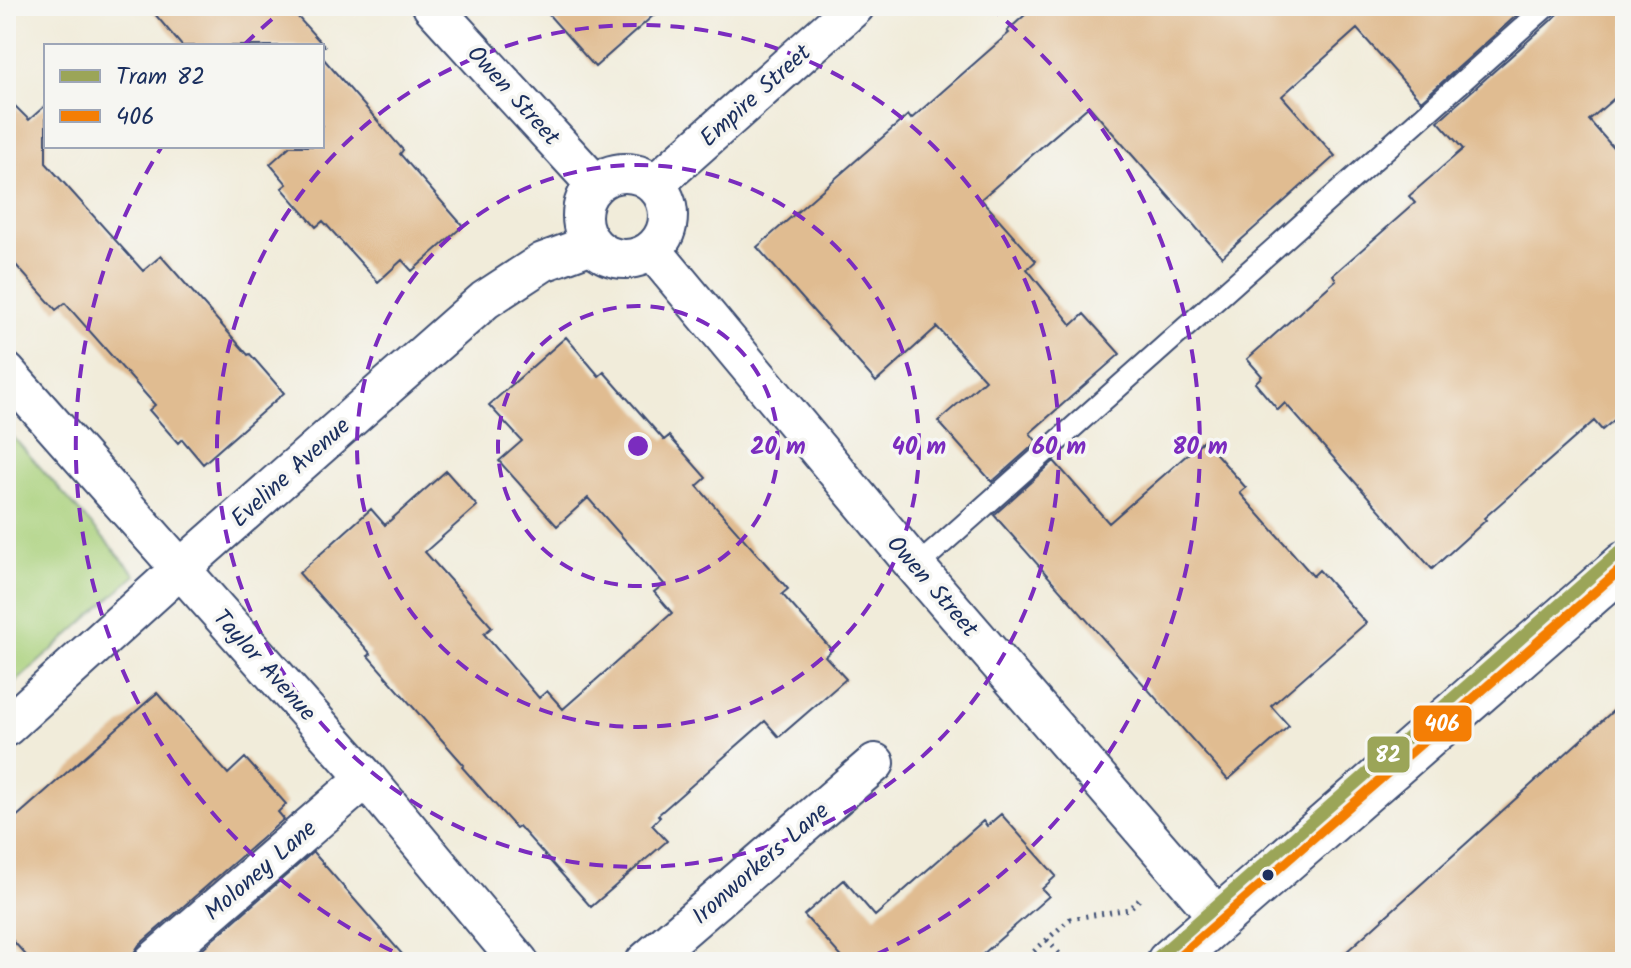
<svg xmlns="http://www.w3.org/2000/svg" width="1631" height="968" viewBox="0 0 1631 968" font-family="Kalam,sans-serif">
<style>
.park{fill:#a9d07a;stroke:#62806c;stroke-width:2}
.building{fill:#e0bc91}
.lines{fill:none;stroke-linecap:round;stroke-linejoin:round}
.lane-casing{stroke:#3b4b71;stroke-width:24}
.street-casing{stroke:#3b4b71;stroke-width:42}
.primary-casing{stroke:#3b4b71;stroke-width:48}
.path{stroke:#3b4b71;stroke-width:5;stroke-dasharray:2 6;stroke-linecap:butt}
.lane{stroke:#fff;stroke-width:20}
.street{stroke:#fff;stroke-width:38}
.primary{stroke:#fff;stroke-width:44}
.bus-1-casing{stroke:#f6f6f2;stroke-width:18}
.bus-1{stroke:#f47e05;stroke-width:12}
.tram-1-casing{stroke:#f6f6f2;stroke-width:18}
.tram-1{stroke:#9ba558;stroke-width:12}
.ring{fill:none;stroke:#7b2cbf;stroke-width:4;stroke-dasharray:14 10}
.bus-dot{fill:#1b2f5e;stroke:#f6f6f2;stroke-width:3}
.labels{text-anchor:middle;stroke-width:7;stroke-linejoin:round;paint-order:stroke}
.street-label{font-size:24px;fill:#1b2f5e;stroke:#f6f6f2}
.centre{fill:#7b2cbf;stroke:#f6f6f2;stroke-width:4}
.ring-label{font-size:24px;text-anchor:middle;font-weight:bold;fill:#7b2cbf;stroke:#f6f6f2;stroke-width:7;stroke-linejoin:round;paint-order:stroke}
.line-badge{stroke:#f6f6f2;stroke-width:3}
.badge-label{font-size:22px;text-anchor:middle;font-weight:bold;fill:#fff}
</style>
<rect width="100%" height="100%" fill="#f6f6f2"/>
<filter id="ink" filterUnits="userSpaceOnUse"><feTurbulence type="fractalNoise" baseFrequency=".0125" numOctaves="2"/><feDisplacementMap in="SourceGraphic" scale="16" xChannelSelector="R" yChannelSelector="G"/><feConvolveMatrix kernelMatrix="1 2 1 2 8 2 1 2 1" color-interpolation-filters="sRGB"/></filter>
<filter id="wash" filterUnits="userSpaceOnUse"><feTurbulence type="fractalNoise" baseFrequency=".006" numOctaves="4" result="noise"/><feDisplacementMap in="SourceGraphic" scale="32" xChannelSelector="R" yChannelSelector="G"/><feGaussianBlur stdDeviation="1.8" result="paint"/><feColorMatrix in="noise" values="0 0 0 0 0 0 0 0 0 0 0 0 0 0 0 0 0 1.4 0 .05"/><feComposite in="paint" operator="in"/></filter>
<g filter="url(#wash)">
<rect width="100%" height="100%" fill="#f1ecda"/>
<path class="park" d="M6,429L136,575L6,691Z"/>
<g id="blocks">
<path class="building" d="M148,6H288L324,46H182Z
M541,6H664L595,67Z
M1035,6H1527L1421,101L1357,29L1282,96L1335,156L1222,257L1089,106L981,199L1036,261L1027,269L1072,325L1084,314L1120,354L1030,433L1037,442L992,482L938,421L985,380L937,327L876,382L757,247L908,115L911,119L1009,33L1007,31Z
M1560,6H1625V89L1589,120L1625,161V411L1602,430L1594,421L1484,518L1486,520L1432,569L1285,403L1278,410L1255,383L1262,376L1247,359L1336,280L1333,275L1415,203L1409,196L1463,149L1438,121L1556,16Z
M322,57L403,150L400,154L463,226L412,271L402,260L378,282L323,221L316,227L282,188L287,184L270,164L290,146H322Z
M6,97L29,120L46,105V163L143,271L161,256L248,355L250,354L284,393L203,464L182,439L178,443L149,410L155,405L65,303L56,310L6,254Z
M566,337L599,376L604,372L664,440L669,436L706,478L697,486L788,589L782,594L832,650L825,656L846,679L779,737L765,721L658,815L660,817L652,825L667,841L591,907L519,826L516,828L462,767L464,765L368,656L371,654L299,573L371,509L385,525L446,471L477,506L425,552L492,627L484,634L539,698L547,691L563,709L672,613L654,592L664,584L588,498L557,526L499,461L522,441L489,405Z
M1204,440L1246,488L1240,493L1313,576L1319,570L1366,623L1271,706L1289,726L1228,780L994,515L1054,461L1109,523Z
M157,693L228,774L245,758L286,804L278,812L284,819L139,945L133,954L132,962H32L6,933V826Z
M1625,700V962H1335Z
M1001,814L1056,876L1042,889L1049,896L974,962H846L804,915L844,880L875,916L983,821L987,826Z
M313,852L409,962H187Z"/>
</g>
</g>
<g filter="url(#ink)">
<use href="#blocks" fill-opacity="0" stroke="#3b4b71" stroke-width="2"/>
<g class="lines">
<defs>
<path id="lane" d="M916,567L1547,6"/>
<path id="street" d="M432,6L595,184
M582 216a43 43 0 1 1 86 0a43 43 0 1 1-86 0Z
M655,184L855,6
M652,250L916,567L1219,918
M6,372L366,778L519,962
M6,727L180,569L485,300L543,262L592,244
M153,962L366,778
M645,962L875,763"/>
<path id="primary" d="M1169,962L1625,564"/>
</defs>
<use href="#lane" class="lane-casing"/>
<use href="#street" class="street-casing"/>
<use href="#primary" class="primary-casing"/>
<path class="path" d="M1047,940L1067,962
M1022,962L1070,919L1129,909L1143,896"/>
<use href="#lane" class="lane"/>
<use href="#street" class="street"/>
<use href="#primary" class="primary"/>
<defs>
<path id="bus-1" d="M1169,962L1625,564"/>
</defs>
<use href="#bus-1" class="bus-1-casing"/>
<use href="#bus-1" class="bus-1"/>
<defs>
<path id="tram-1" d="M1152,962L1625,547"/>
</defs>
<use href="#tram-1" class="tram-1-casing"/>
<use href="#tram-1" class="tram-1"/>
</g>
</g>
<g class="ring">
<circle cx="638" cy="446" r="140"/>
<circle cx="638" cy="446" r="281"/>
<circle cx="638" cy="446" r="421"/>
<path d="M414 961A562 562 0 0 1 161 148M244 45A562 562 0 0 1 288 6M988 6A562 562 0 0 1 862 961"/>
</g>
<circle class="bus-dot" cx="1268" cy="875" r="7"/>
<g class="labels">
<g class="street-label">
<text transform="translate(514 95) rotate(48)" y="8">Owen Street</text>
<text transform="translate(755 95) rotate(-42)" y="8">Empire Street</text>
<text transform="translate(290 472) rotate(-42)" y="8">Eveline Avenue</text>
<text transform="translate(933 586) rotate(49)" y="8">Owen Street</text>
<text transform="translate(265 665) rotate(48)" y="8">Taylor Avenue</text>
<text transform="translate(760 863) rotate(-41)" y="8">Ironworkers Lane</text>
<text transform="translate(260 870) rotate(-41)" y="8">Moloney Lane</text>
</g>
</g>
<circle cx="638" cy="446" r="12" class="centre"/>
<g class="ring-label">
<text x="778" y="454">20 m</text>
<text x="919" y="454">40 m</text>
<text x="1059" y="454">60 m</text>
<text x="1200" y="454">80 m</text>
</g>
<g class="line-badge">
<rect x="1412" y="704" width="61" height="39" rx="8" fill="#f47e05"/>
<rect x="1366" y="735" width="45" height="39" rx="8" fill="#9ba558"/>
</g>
<g class="badge-label">
<text x="1442" y="731">406</text>
<text x="1388" y="762">82</text>
</g>
<rect width="1631" height="968" fill="none" stroke="#f6f6f2" stroke-width="32"/>
<rect x="44" y="44" width="280" height="104" fill="#f6f6f2" stroke="#9ea6b7" stroke-width="2"/>
<rect x="60" y="70" width="40" height="12" fill="#9ba558" stroke="#9ea6b7" stroke-width="2"/>
<text x="116" y="84" font-size="24" fill="#1b2f5e">Tram 82</text>
<rect x="60" y="110" width="40" height="12" fill="#f47e05" stroke="#9ea6b7" stroke-width="2"/>
<text x="116" y="124" font-size="24" fill="#1b2f5e">406</text>
</svg>
